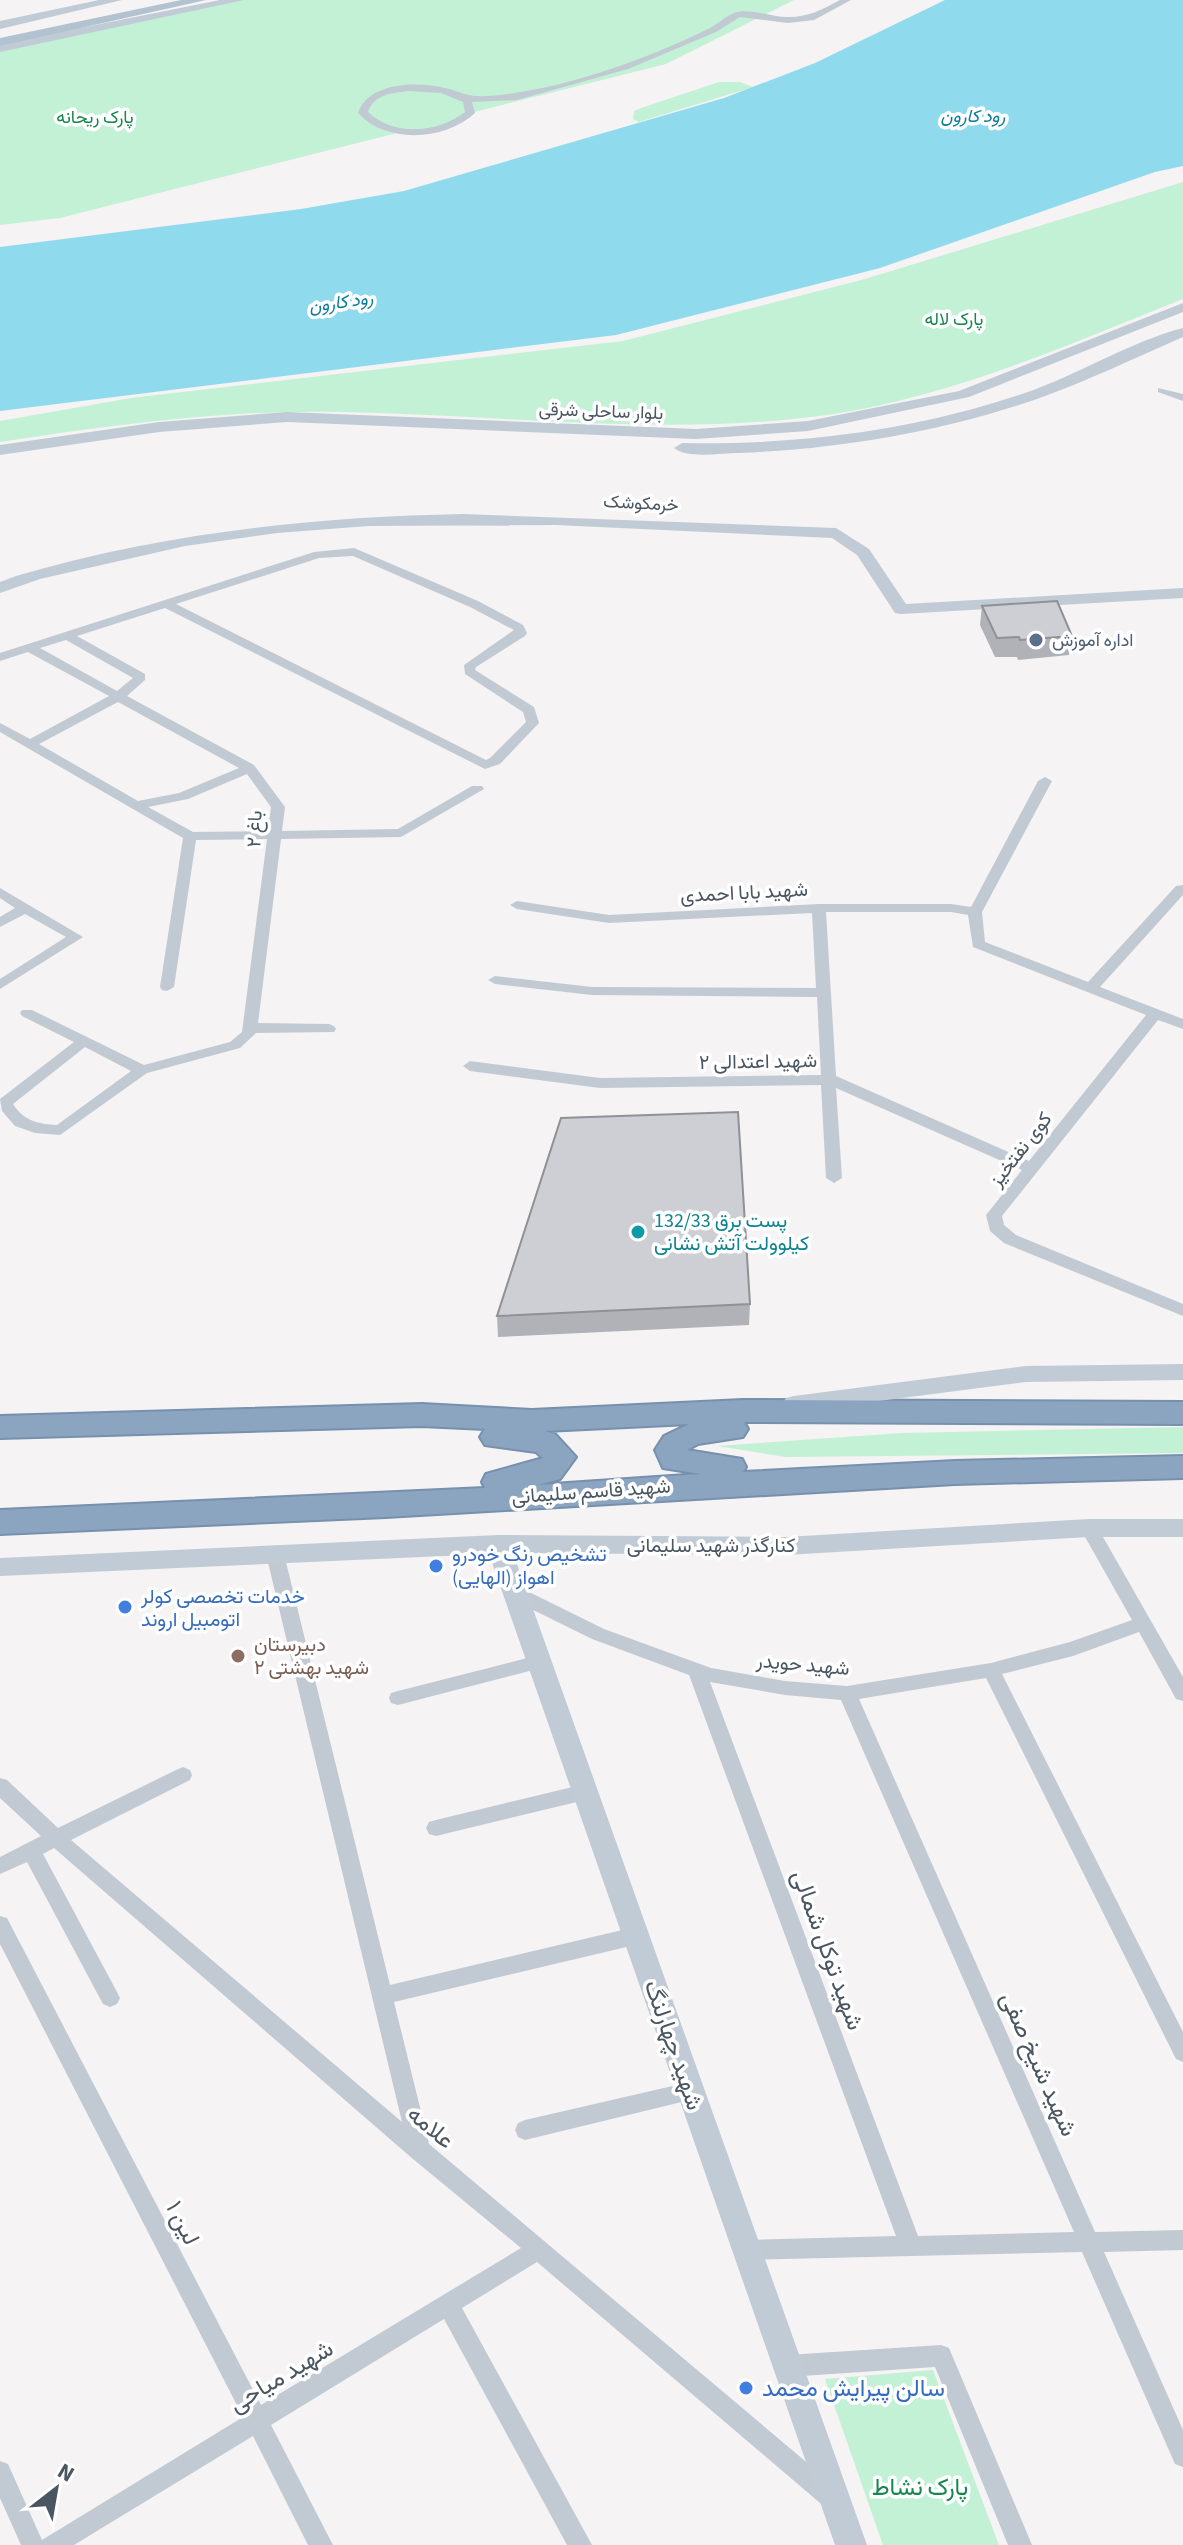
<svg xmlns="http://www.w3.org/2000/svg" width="1183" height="2545" viewBox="0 0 1183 2545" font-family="'Source Sans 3',Vazirmatn,sans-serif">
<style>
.green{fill:#c3f1d5}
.water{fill:#90daee}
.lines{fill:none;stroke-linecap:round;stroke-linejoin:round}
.highway-casing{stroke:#7690ad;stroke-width:4}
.street{fill:#c1cad2;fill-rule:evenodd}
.secondary{fill:#c1cbd6;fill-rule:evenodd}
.primary{fill:#b3c2d1;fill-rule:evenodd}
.highway{fill:#8ba5c1;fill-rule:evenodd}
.wall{fill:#b0b2b7}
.building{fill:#cdcfd5;stroke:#909195;stroke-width:2}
.service-dot{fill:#5c6f8a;stroke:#fff;stroke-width:3}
.culture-dot{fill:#0f9aa8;stroke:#fff;stroke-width:3}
.shop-dot{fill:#3f7fe0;stroke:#fff;stroke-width:3}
.education-dot{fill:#8d6e63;stroke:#fff;stroke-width:3}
.labels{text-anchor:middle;stroke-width:7;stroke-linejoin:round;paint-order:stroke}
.far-water-label{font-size:18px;font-style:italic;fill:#0c7c9b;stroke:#fff}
.far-park-label{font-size:18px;fill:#17864f;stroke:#fff}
.far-street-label{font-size:18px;fill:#4a5661;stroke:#fff}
.far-service-label{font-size:18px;fill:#4e5e75;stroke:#fff;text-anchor:start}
.street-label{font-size:20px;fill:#4a5661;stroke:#fff}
.culture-label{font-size:20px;fill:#0d838f;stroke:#fff;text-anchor:start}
.shop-label{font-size:20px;fill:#366cbe;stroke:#fff;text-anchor:start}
.education-label{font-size:20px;fill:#785e54;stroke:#fff;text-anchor:start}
.near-street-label{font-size:24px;fill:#4a5661;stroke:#fff}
.near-shop-label{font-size:24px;fill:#366cbe;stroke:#fff;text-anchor:start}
.near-park-label{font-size:24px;fill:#17864f;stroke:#fff}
</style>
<rect width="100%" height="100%" fill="#f5f3f3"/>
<path class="green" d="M239,0H794L666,64L470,113L439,131H405L60,218L0,225V47Z
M719,82H740L753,87L639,122L633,119L634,111L644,107Z
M1183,182V299C1067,345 952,397 827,415C666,437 505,415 343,412C228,409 114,425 0,442V421L131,398L623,341L865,279Z
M1183,1427V1453L786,1457L717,1446L902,1433Z
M933,2370L999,2545H883L825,2379Z"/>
<path class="water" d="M945,0H1183V166L1155,172L880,268L616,335L0,411V247L301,209L404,191L724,98L815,63Z"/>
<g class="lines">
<defs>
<path id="highway" d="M743,1400L1183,1402V1424L744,1422L748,1429L743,1437L698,1444L687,1450L742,1459L746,1467L743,1472L955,1461L1183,1456V1478L955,1484L386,1517L0,1534V1510L485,1488L482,1482L486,1474L543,1458L536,1452L485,1445L480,1437L485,1429L422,1426L0,1438V1416L422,1404L532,1410ZM689,1424L664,1436L655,1450L663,1468L701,1474L538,1485L560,1479L576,1457L555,1434L545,1431Z"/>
</defs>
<use href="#highway" class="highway-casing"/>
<path class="street" d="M840,0H851L814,20L788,23L740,17L716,32L628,69L517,100L472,102L475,113C445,141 386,144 358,113C368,82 418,81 445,88C463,92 465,97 486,96C556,92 645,60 708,29C717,25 725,16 734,13C749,7 773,18 789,17C809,17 823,9 840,0ZM409,91L441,93L463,102L465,112C438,133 394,137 368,112C374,94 392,93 409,91Z
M1158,388L1183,394V401L1158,392Z
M354,548L478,601L523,625L527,633L525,636L476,667L475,670L534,707L539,723L500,764L485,769L165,608L77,636L145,674V680L127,696L254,765L285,807L282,831L398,829L472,786H482L484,789L401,837L281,839L258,1023L329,1024L334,1026L336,1029L334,1032L256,1033L240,1048L147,1073L60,1135L35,1133L15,1126L2,1111L0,1099L74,1042L22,1016L20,1013L22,1010H32L144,1065L230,1042L242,1032L267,839L196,840L174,987L167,991L162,990L160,987L183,838L0,732V723L30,739L109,696L28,652L0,661V653L314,552ZM353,556L470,607L514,630L464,665L465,674L523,712L526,722L490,758L486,760L176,604L319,558ZM66,640L133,678L117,691L40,648ZM118,702L239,768L179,793L138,801L39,744ZM247,774L271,807L268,831L193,832L148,807L188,799ZM85,1047L131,1071L57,1125C38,1124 24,1121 13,1104Z
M1045,777L1052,781L982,912L985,942L1088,982L1176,886L1183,885V895L1100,987L1183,1019V1029L1158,1020L1002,1216L1004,1225L1016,1235L1183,1304V1316L1004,1243L990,1231L986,1215L1022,1170L836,1088L842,1178L834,1183L826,1178L821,1085L600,1088L470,1071L463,1066L470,1061L600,1078L821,1075L817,997L592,995L495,984L488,980L495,976L592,987L816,988L812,913L609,923L517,909L510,905L517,901L609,915L819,904H951L971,907L1038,781ZM826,912H951L968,915L973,947L1146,1015L1029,1161L836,1076Z
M0,888L83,937L0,989V979L66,937L25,914L0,927V917L15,908L0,898Z
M1089,1521L1095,1523L1183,1677V1701L1176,1699L1139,1632L1073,1656L1002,1674L1183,2032V2062L1176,2059L986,1678L859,1699L1095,2232L1183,2230V2250L1104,2252L1183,2430V2467L1175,2464L1082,2252L746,2260L738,2257L735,2250L738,2243L746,2240L896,2236L689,1675L592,1639L509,1598L506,1593L509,1588L515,1586L521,1588L604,1629L711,1668L785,1681L847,1686L991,1663L1070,1642L1132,1620L1080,1528L1083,1523ZM710,1682L785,1695L841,1700L1074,2232L918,2236Z
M275,1547L281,1549L284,1554L390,1985L635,1927L642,1930L645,1936L642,1942L635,1945L394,2002L429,2144L836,2487L840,2495L836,2503L828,2507L820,2503L537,2262L462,2308L592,2545H567L444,2319L271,2425L333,2545H308L253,2436L74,2545H21L0,2498V2461L8,2464L42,2540L243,2417L0,1944V1916L7,1918L261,2405L521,2248L413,2159L54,1848L43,1854L117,1992L120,1998L117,2004L110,2007L103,2004L27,1862L0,1874V1857L41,1836L0,1798V1778L7,1780L58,1828L176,1770L183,1767L190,1770L192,1775L190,1780L71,1840L402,2122L266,1554L269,1549Z
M539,1655L545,1657L548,1662L545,1667L398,1705L391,1703L389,1698L391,1693L398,1691Z
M585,1784L592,1786L595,1792L592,1798L585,1800L436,1836L429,1834L426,1828L429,1822L436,1820Z
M690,2082L697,2084L700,2091L697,2098L690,2100L525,2140L518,2137L515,2130L518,2123L525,2120Z
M941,2345L949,2348L1032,2545H1008L935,2367L787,2377L779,2374L776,2366L779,2358L787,2355Z"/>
<path class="secondary" d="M99,0H122L0,29V21Z
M220,0H244L0,52V44Z
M1183,303V312L969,397L808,431L696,439L287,422L159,432L0,455V445L159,422L287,412L696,429L808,421L959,391Z
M1183,328V337C1135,358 1087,381 1037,399C941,432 841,449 739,453C722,453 687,459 674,448L682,443C799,445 914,431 1025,393C1078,375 1129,342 1183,328Z
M463,514L836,528L869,549L906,604L1183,588V598L901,614L895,613L857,555L832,538L556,525L369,526L277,533L185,546L40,579L0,593V582L16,576C162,533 311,517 463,514Z
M1183,1364V1380L1026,1382L794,1412L786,1410L782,1404L786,1398L794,1396L1026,1366Z
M1089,1519H1183V1537H1089L786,1555L513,1553L867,2545H835L489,1554L0,1576V1558L498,1535L786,1537Z"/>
<path class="primary" d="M181,0H206L0,46V38Z"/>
<use href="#highway" class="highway"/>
</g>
<path class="wall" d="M982,606L1072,636L1069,655L1018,660L1017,657H995L980,625Z
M750,1304L749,1325L498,1337L497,1316Z"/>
<path class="building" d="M1057,601L1072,636L1020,640L1019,637L997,638L982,606Z
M738,1112L750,1304L497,1316L561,1118Z"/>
<circle class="service-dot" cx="1036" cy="640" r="8"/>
<circle class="culture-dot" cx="638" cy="1232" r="8"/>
<g class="shop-dot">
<circle cx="436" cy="1566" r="8"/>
<circle cx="125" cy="1607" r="8"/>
<circle cx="746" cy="2388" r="8"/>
</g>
<circle class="education-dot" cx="238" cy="1656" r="8"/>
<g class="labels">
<g class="far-water-label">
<text x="973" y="122">رود کارون</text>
<text transform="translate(341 302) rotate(-8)" y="6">رود کارون</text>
</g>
<g class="far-park-label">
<text x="95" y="123">پارک ریحانه</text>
<text x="954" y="325">پارک لاله</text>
</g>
<g class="far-street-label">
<text transform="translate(601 411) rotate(2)" y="6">بلوار ساحلی شرقی</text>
<text transform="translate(641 503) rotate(3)" y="6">خرمکوشک</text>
</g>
<g class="far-service-label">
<text x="1052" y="646">اداره آموزش</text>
</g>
<g class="street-label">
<text transform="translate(254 829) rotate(-88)" y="7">باغ ۲</text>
<text transform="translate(744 892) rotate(-3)" y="7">شهید بابا احمدی</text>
<text transform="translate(758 1061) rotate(-1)" y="7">شهید اعتدالی ۲</text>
<text transform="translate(1020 1149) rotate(-52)" y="7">کوی نفتخیز</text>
<text transform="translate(591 1491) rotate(-4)" y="7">شهید قاسم سلیمانی</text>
<text x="711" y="1552">کنارگذر شهید سلیمانی</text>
<text transform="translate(803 1664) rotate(5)" y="7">شهید حویدر</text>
</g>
<g class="culture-label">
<text x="654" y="1227">پست برق 132/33<tspan x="654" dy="23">کیلوولت آتش نشانی</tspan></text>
</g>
<g class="shop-label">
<text x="452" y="1561">تشخیص رنگ خودرو<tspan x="452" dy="23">اهواز (الهایی)</tspan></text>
<text x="141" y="1603">خدمات تخصصی کولر<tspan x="141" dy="23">اتومبیل اروند</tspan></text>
</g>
<g class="education-label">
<text x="254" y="1651">دبیرستان<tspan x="254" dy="23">شهید بهشتی ۲</tspan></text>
</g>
<g class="near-street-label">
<text transform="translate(828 1950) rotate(70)" y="8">شهید توکل شمالی</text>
<text transform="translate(674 2045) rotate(71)" y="8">شهید چهارلنگ</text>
<text transform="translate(1039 2064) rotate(66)" y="8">شهید شیخ صفی</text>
<text transform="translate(431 2127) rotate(40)" y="8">علامه</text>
<text transform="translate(183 2223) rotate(63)" y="8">لین ۱</text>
<text transform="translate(281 2376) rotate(-31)" y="8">شهید میاحی</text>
</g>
<g class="near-shop-label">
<text x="762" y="2396">سالن پیرایش محمد</text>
</g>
<g class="near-park-label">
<text x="920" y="2495">پارک نشاط</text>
</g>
</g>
<g transform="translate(56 2489) rotate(31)" stroke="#ffffff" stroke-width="6" paint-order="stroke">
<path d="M0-6L14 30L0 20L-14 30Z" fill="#4a5661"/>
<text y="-12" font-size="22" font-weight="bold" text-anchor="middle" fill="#4a5661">N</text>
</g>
</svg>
